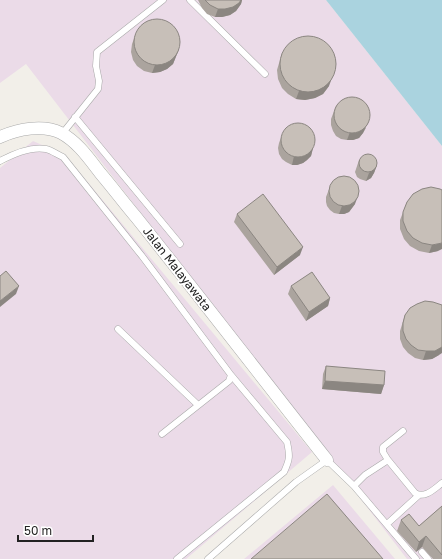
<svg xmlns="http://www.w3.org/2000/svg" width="442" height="559" viewBox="0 0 442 559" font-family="'Golos Text',sans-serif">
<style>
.industrial{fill:#ebdbe8}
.water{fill:#aad3df}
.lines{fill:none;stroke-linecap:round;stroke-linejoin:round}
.lane-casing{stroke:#a9a9a9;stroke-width:7}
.street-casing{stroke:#a9a9a9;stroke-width:13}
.lane{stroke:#fff;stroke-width:6}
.street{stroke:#fff;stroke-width:12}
.wall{fill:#aba49e}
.shaded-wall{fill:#8b8681}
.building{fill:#c7bfb8;stroke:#8b8681}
.labels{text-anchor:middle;stroke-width:3.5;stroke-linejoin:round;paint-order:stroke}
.street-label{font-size:12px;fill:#222;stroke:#fff}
</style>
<rect width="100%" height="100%" fill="#f2efe9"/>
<path class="industrial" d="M0,0H326L442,146V559H407L26,64L0,83Z
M33,141L65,155L312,452L186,559H0V168Z
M333,485L395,559H244Z"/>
<path class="water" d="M326,0H442V146Z"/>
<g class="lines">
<defs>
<path id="lane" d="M190,0L265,74
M75,117L180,244
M62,134L98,89L99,81L96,66L97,52L163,0
M0,161C13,154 30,146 46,149C51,150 58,155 63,157L142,256L231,375L229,381L162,434
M118,329L198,405
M388,460L383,452V447L403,431
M354,486L365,475L388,460L415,493C425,499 434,489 442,483
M387,524L419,495
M422,552L428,559
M177,559L284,472C290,459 290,456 287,442L231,375
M208,559L296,482L327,460L354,486L416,559"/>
<path id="street" d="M0,137C18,129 43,124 61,133C78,142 90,160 101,174C113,188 124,203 136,217C200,297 263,379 327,460"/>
</defs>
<use href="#lane" class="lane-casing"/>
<use href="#street" class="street-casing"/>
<use href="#lane" class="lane"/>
<use href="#street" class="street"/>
</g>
<path class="wall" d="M198,0H242L241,4L236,11L230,15L222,17H215L207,14L202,8Z
M135,36L179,49L173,64L167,69L160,72L152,73L144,71L137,66L133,60L131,52L132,44Z
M282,53L329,86L323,94L315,98L305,100L296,99L288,94L282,88L278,79L277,70Z
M336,106L366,128L363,133L359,138L353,140H347L341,139L336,136L333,131L331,125V119Z
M282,135L313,148L311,156L307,160L303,163L297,165H292L286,162L282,159L279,154L278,148L279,143Z
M359,160L377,165L374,173L371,178L366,181L360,179L357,177L355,172Z
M331,184L355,204L349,212L344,214H339L334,213L330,210L327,206L326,202V197Z
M407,202L438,251L429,253L419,251L410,246L404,239L400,229V220Z
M237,214L300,255L274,275L234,222Z
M291,286L330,298L328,306L306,321L288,294Z
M405,315L439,355L432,359L423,360L415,358L408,353L403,347L400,339V331Z
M326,366L384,385L381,394L322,389L323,374Z
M442,506V559H433L422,547L416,552L397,531L401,520L419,526Z"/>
<path class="shaded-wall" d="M241,0H242L241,4L236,11L230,15L222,17H215L218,9Z
M179,49L173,64L167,69L160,72L152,73L155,65Z
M335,70L329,86L323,94L315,98L305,100L296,99L299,91Z
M369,120L363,133L359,138L353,140H347L350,132Z
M313,148L311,156L307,160L303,163L297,165H292L294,156Z
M377,165L374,173L371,178L366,181L369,173Z
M358,196L355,204L349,212L344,214H339L342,206Z
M442,243V249L438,251L429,253L432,245Z
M303,247L300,255L274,275L277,267Z
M19,286L16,294L0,307V301Z
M330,298L328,306L306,321L309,312Z
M442,347V353L439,355L432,359L423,360L426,351Z
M325,381L384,385L381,394L322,389Z
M426,536L422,547L416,552L419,542Z"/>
<path class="building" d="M205,0H241L239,3L233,7L225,9H218L210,5Z
M134 42a23 23 0 1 1 46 0a23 23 0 1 1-46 0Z
M280 64a28 28 0 1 1 56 0a28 28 0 1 1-56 0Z
M334 115a18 18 0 1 1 36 0a18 18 0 1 1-36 0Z
M281 140a17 17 0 1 1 34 0a17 17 0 1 1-34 0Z
M359 163a9 9 0 1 1 18 0a9 9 0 1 1-18 0Z
M329 191a15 15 0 1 1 30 0a15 15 0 1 1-30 0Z
M431,187L440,189L442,190V243L432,245L422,243L413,238L407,231L403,221V212L407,202L413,194L422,189Z
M263,194L303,247L277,267L237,214Z
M6,271L19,286L0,301V276Z
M312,272L330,298L309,312L291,286Z
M425,301L433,302L442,305V347L435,351H426L418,350L411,345L406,339L403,331V323L405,315L410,308L417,304Z
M326,366L385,371L384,385L325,381Z
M327,494L383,559H251Z
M442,506V555L426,536L419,542L401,520L409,514L419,526Z"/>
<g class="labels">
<g class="street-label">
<text transform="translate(177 269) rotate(52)" y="4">Jalan Malayawata</text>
</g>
</g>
<path d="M18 535v6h75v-6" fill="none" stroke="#222222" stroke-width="2"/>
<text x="24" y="535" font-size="12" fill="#222222" stroke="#ffffff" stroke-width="3" paint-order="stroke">50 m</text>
</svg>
